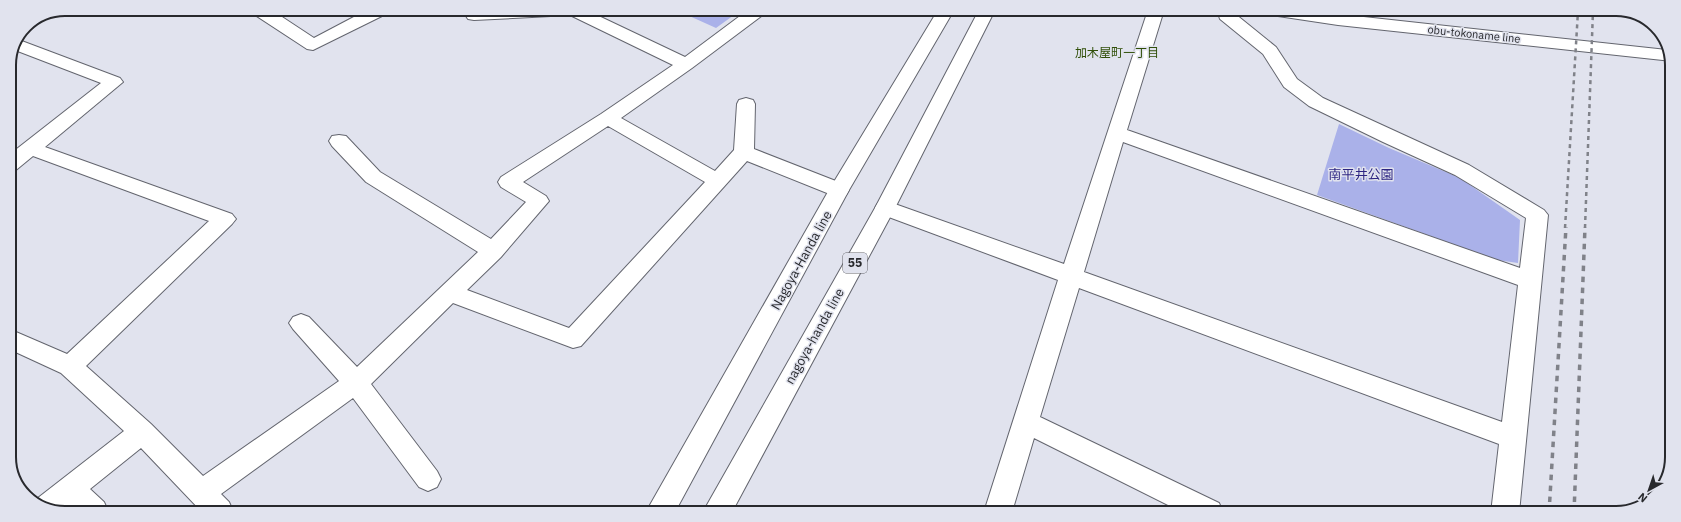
<svg xmlns="http://www.w3.org/2000/svg" width="1681" height="522" viewBox="0 0 1681 522" font-family="'IBM Plex Sans','Noto Sans JP',sans-serif">
<style>
.green{fill:#aab1e9}
.lines{fill:none;stroke-linecap:round;stroke-linejoin:round}
.street-casing{stroke:#63656e;stroke-width:2}
.secondary-casing{stroke:#63656e;stroke-width:2}
.primary-casing{stroke:#63656e;stroke-width:2}
.street{fill:#fff;fill-rule:evenodd}
.secondary{fill:#fff;fill-rule:evenodd}
.primary{fill:#fff;fill-rule:evenodd}
.rail-far1{stroke:#808289;stroke-width:2.5;stroke-dasharray:4 4;stroke-linecap:butt}
.rail{stroke:#808289;stroke-width:3.5;stroke-dasharray:5.5 5.5;stroke-linecap:butt}
.labels{text-anchor:middle;stroke-width:3;stroke-linejoin:round;paint-order:stroke}
.far-street-label{font-size:11px;fill:#28292d;stroke:#e1e3ee}
.far-neighbourhood-label{font-size:12px;fill:#304f08;stroke:#e1e3ee}
.shield{fill:#e1e3ee;stroke:#606167;stroke-width:1}
.shield-label{font-size:12px;font-weight:bold;fill:#28292d}
.park-label{font-size:13px;fill:#2e2683;stroke:#e1e3ee}
.street-label{font-size:13px;fill:#28292d;stroke:#e1e3ee}
.rim{fill:none;stroke:#28292d;stroke-width:2}
</style>
<rect width="100%" height="100%" fill="#e1e3ee"/>
<path class="green" d="M676,10H741L716,28Z
M1339,124L1389,148L1460,178L1520,220L1518,263L1497,260L1317,195Z"/>
<g class="lines">
<defs>
<path id="street" d="M250,9H270L314,38L369,9H390L388,13L313,50L307,49L252,13Z
M462,10H586L685,57L748,10H766L764,14L692,68L621,118L715,171L734,150L737,104L739,100L746,98L753,100L755,104L754,149L846,185L849,190L846,195L839,197L832,195L747,161L581,346L573,348L453,303L371,384L437,471L441,479L437,487L428,491L419,487L353,398L221,494L229,502L233,511H201L141,448L90,489L104,502L108,511H76L70,505C55,517 48,510 34,501L124,431L61,373L9,349V329L67,354L209,221L33,156L16,170L9,172V155L101,83L15,50L19,40L120,78L123,82L45,147L232,214L236,219L232,224L86,366L151,424L203,476L339,381L293,329L289,323L293,317L301,314L309,317L357,367L478,252L366,182L332,146L329,141L332,136L339,135L346,136L380,172L491,239L526,202L501,187L498,182L501,177L601,114L673,65L570,15L474,20L468,19ZM608,126L705,182L569,328L467,290L501,257L549,201L546,196L523,182Z
M1148,10H1164L1127,130L1520,268L1526,218L1455,175L1383,142L1309,106L1284,87L1263,54L1220,19L1217,10H1233L1234,13L1276,47L1297,79L1323,98L1469,165L1544,210L1548,215L1519,513H1491L1499,444L1079,288L1040,417L1219,503L1223,512H1182L1034,438L1012,512H984L1058,280L878,213L875,208L878,203L885,201L892,203L1064,264ZM1123,142L1518,285L1502,422L1084,272Z"/>
<path id="secondary" d="M1270,11H1309L1667,50L1672,61L1338,25L1278,16L1272,15Z"/>
<path id="primary" d="M938,10H954L849,190L675,512H646L829,190Z
M979,10H995L895,208L732,512H703L875,208Z"/>
</defs>
<use href="#street" class="street-casing"/>
<use href="#secondary" class="secondary-casing"/>
<use href="#primary" class="primary-casing"/>
<use href="#street" class="street"/>
<use href="#secondary" class="secondary"/>
<use href="#primary" class="primary"/>
<path class="rail-far1" d="M1565,228L1578,11
M1585,228L1593,11"/>
<path class="rail" d="M1549,513L1566,227
M1574,513L1585,227"/>
</g>
<g class="labels">
<g class="far-street-label">
<text transform="translate(1474 34) rotate(6)" y="4">obu-tokoname line</text>
</g>
<g class="far-neighbourhood-label">
<text x="1117" y="57">加木屋町一丁目</text>
</g>
<rect class="shield" x="843" y="253" width="24" height="20" rx="3"/>
<g class="shield-label">
<text x="855" y="267">55</text>
</g>
<g class="park-label">
<text x="1361" y="179">南平井公園</text>
</g>
<g class="street-label">
<text transform="translate(801 260) rotate(-61)" y="5">Nagoya-Handa line</text>
<text transform="translate(814 336) rotate(-61)" y="5">nagoya-handa line</text>
</g>
</g>
<path d="M0 0H1681V522H0ZM65 16H1616A49 49 0 0 1 1665 65V457A49 49 0 0 1 1616 506H65A49 49 0 0 1 16 457V65A49 49 0 0 1 65 16Z" fill="#e1e3ee" fill-rule="evenodd"/>
<path class="rim" d="M65 16H1616A49 49 0 0 1 1665 65V457A49 49 0 0 1 1616 506H65A49 49 0 0 1 16 457V65A49 49 0 0 1 65 16Z"/>
<g transform="translate(1649 490) rotate(220)" stroke="#e1e3ee" stroke-width="3" paint-order="stroke">
<path d="M0-3L7 15L0 10L-7 15Z" fill="#28292d"/>
<text y="-6" font-size="11" font-weight="bold" text-anchor="middle" fill="#28292d">N</text>
</g>
</svg>
